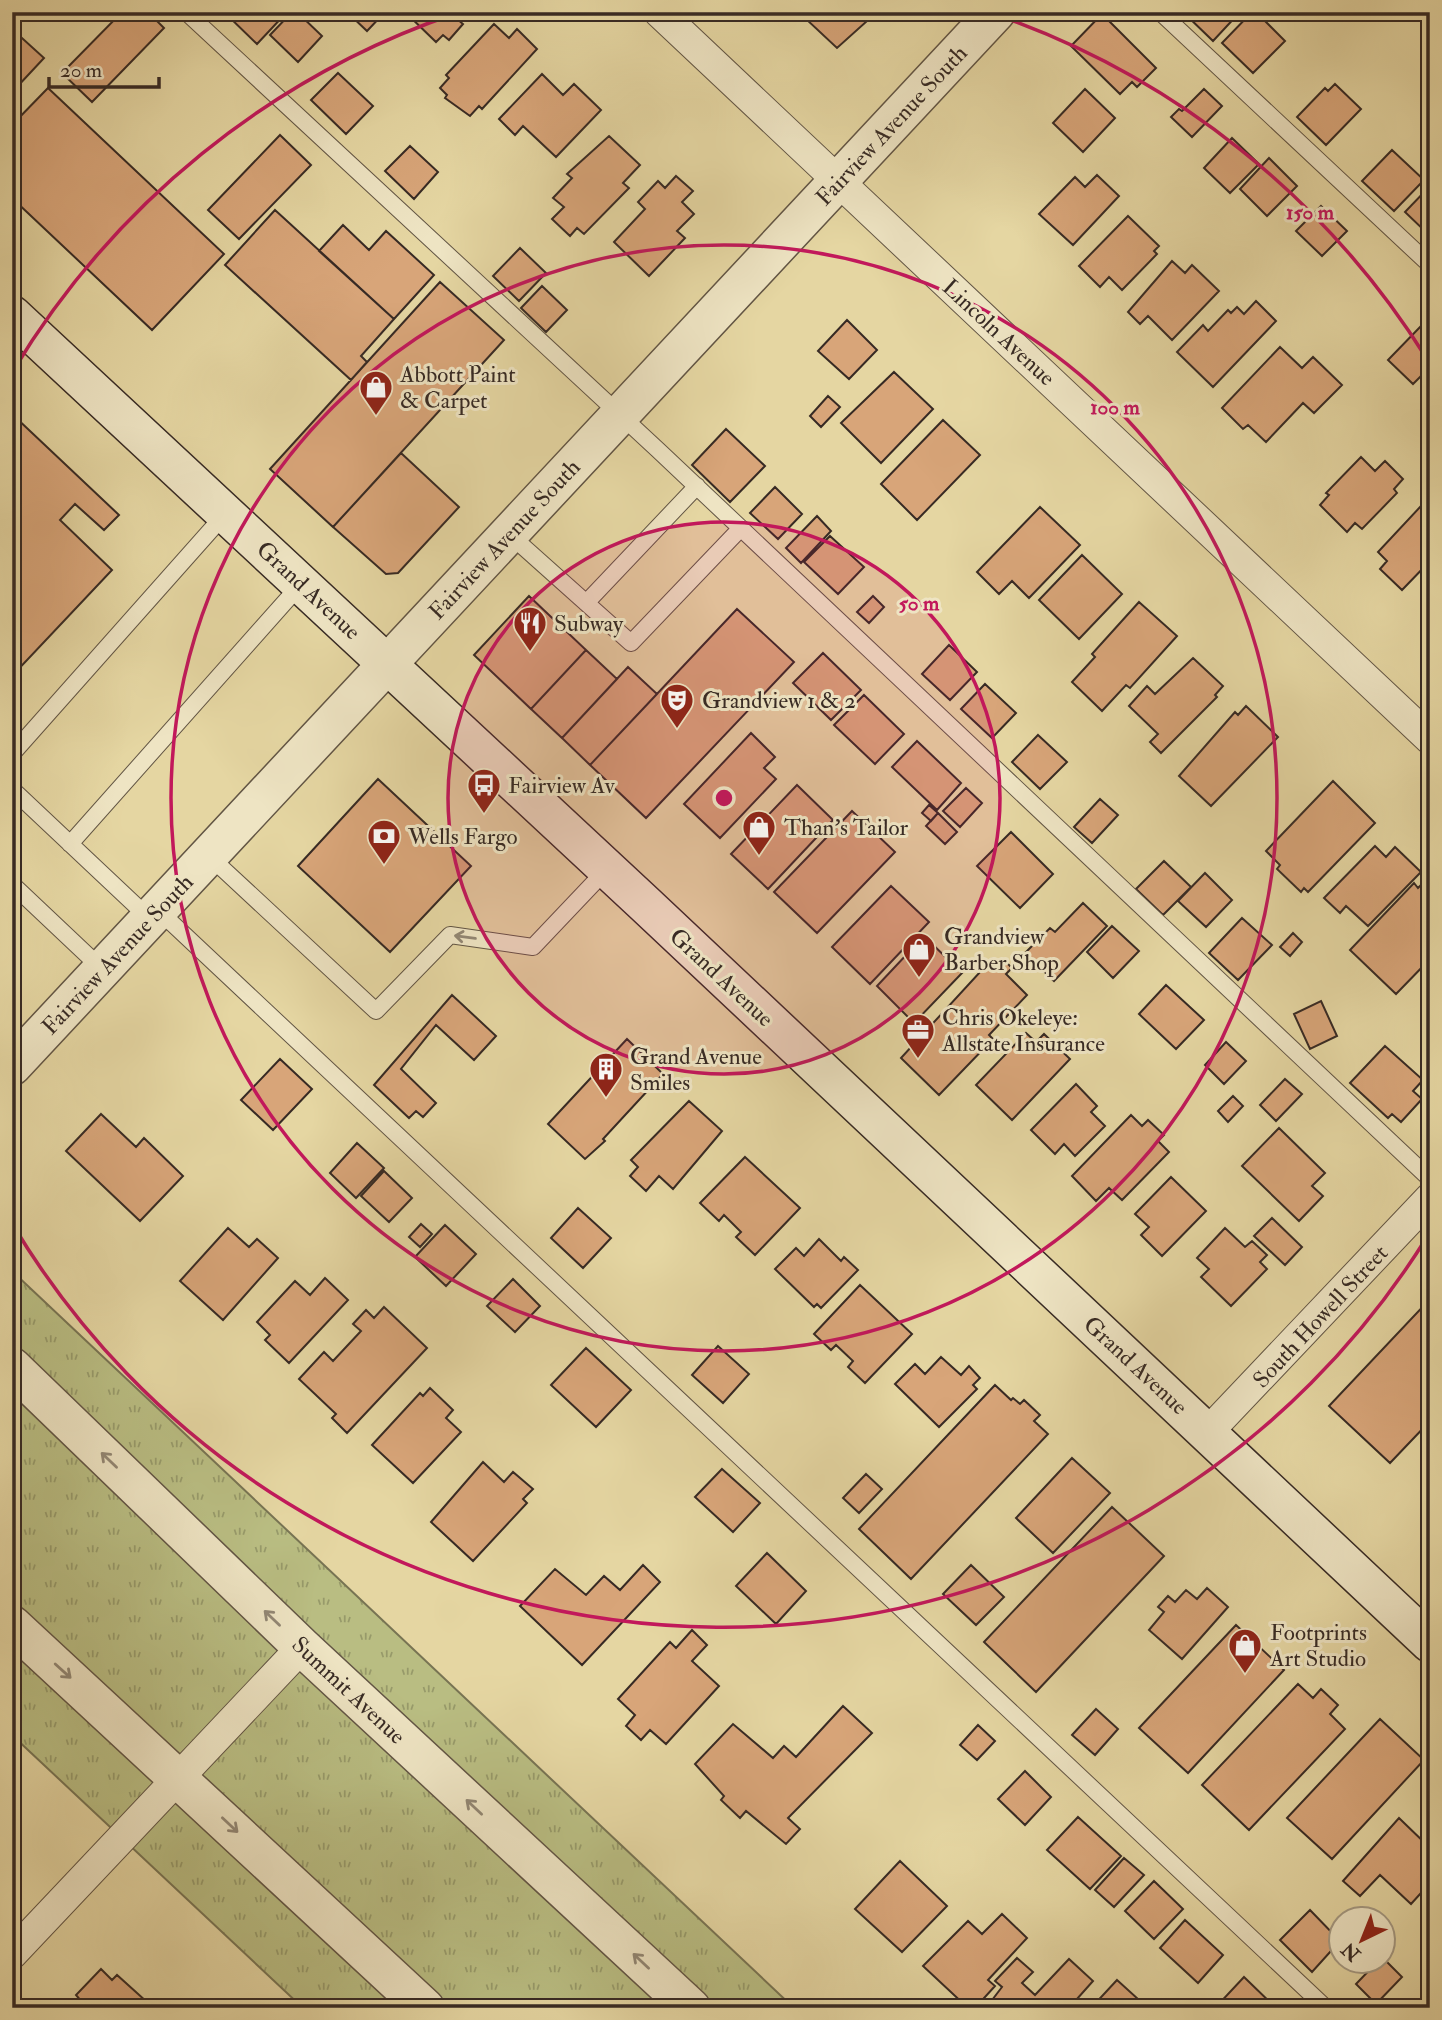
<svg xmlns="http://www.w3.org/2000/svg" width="1442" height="2020" viewBox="0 0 1442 2020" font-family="'IM FELL Double Pica',serif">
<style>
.park{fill:url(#park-tufts);stroke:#787453;stroke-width:2}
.building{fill:#d8a579;stroke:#372a24;stroke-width:2}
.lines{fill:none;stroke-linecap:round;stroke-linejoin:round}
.service-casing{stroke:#625544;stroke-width:18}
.minor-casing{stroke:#625544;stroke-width:32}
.tertiary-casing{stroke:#625544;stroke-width:41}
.secondary-casing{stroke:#372a24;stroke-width:41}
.service{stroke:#eee4c3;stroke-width:16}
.minor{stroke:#eee4c3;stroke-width:30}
.tertiary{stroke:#eee4c3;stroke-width:38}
.secondary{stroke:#eee4c3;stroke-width:38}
.oneway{stroke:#928774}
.ring{fill:none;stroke:#c2185b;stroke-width:3.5}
.labels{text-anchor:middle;stroke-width:6;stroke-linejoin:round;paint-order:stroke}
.street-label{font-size:23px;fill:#372a24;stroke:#eee4c3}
.poi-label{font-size:23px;fill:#372a24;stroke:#eee4c3;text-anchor:start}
.centre{fill:#c2185b;stroke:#eee4c3;stroke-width:3.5}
.ring-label{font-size:21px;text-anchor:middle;font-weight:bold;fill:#c2185b;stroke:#eee4c3;stroke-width:6;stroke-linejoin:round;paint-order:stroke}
</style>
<defs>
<pattern id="park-tufts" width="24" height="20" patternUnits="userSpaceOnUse" patternTransform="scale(1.75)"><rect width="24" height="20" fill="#b9bd82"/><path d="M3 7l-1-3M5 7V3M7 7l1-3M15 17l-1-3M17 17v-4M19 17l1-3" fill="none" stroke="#979a6a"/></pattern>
</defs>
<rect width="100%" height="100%" fill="#e5d6a2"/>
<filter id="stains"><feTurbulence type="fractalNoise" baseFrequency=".00286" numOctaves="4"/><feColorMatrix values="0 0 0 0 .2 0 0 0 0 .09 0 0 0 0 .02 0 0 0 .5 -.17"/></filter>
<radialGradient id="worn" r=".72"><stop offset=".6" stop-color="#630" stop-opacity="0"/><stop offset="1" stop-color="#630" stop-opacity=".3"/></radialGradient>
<path class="park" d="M12,1271L794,2008H303L12,1735Z"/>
<path class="building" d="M122,12H148L164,28L92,102L62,73Z
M224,12H287L257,44Z
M292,12H297L322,36L298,62L270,35Z
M347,12H385L367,31Z
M405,12H464L457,19L463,24L449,40L443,35L436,42Z
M812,12H877L837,48L806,19Z
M1183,12H1240L1213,41Z
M1252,12H1256L1285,41L1253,73L1222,43Z
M1102,14L1156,68L1137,87L1132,82L1120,94L1071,46Z
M494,24L509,38L517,29L537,49L482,109L479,106L470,116L445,98L447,95L440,88L449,78L446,75Z
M12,29L44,58L16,88L12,84Z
M338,73L373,106L346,134L311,100Z
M542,74L563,95L574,84L601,110L556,157L523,126L515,135L499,119Z
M1335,84L1361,109L1326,145L1297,117L1325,88L1328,91Z
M48,88L224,254L152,330L12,198V125Z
M1085,89L1115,118L1083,152L1053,123Z
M1204,89L1222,106L1192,137L1171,117L1179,109L1182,111Z
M280,135L311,165L239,239L208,210Z
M609,136L640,165L623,183L629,188L584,234L577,228L570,236L552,219L564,207L553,198L572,178L567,174Z
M1232,138L1259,164L1230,193L1204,168Z
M410,146L438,172L414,199L385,171Z
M1392,150L1424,180L1394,211L1362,181Z
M1269,158L1297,186L1267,216L1240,189Z
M1097,175L1119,196L1073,245L1039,214L1075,177L1085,187Z
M676,176L693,191L682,202L694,214L677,231L685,238L649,276L614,242L645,209L638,202L658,181L665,188Z
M1430,186V236L1405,212Z
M1321,206L1347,231L1322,256L1296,231Z
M275,210L394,319L361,356L367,362L351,380L225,265Z
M1128,216L1159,246L1154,251L1157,254L1122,290L1109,277L1100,287L1079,266Z
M343,225L369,250L386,231L434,275L394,319L319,251Z
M520,248L546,273L519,301L493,276Z
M1172,261L1185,273L1192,265L1219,291L1172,340L1148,316L1140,324L1128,312Z
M440,282L504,340L333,527L270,469Z
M542,286L567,310L546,332L521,308Z
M1256,301L1276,321L1213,387L1177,352L1203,325L1208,331L1228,310L1231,313L1237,307L1244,314Z
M847,320L877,350L849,379L818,351Z
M1423,324L1430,331V367L1413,384L1388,360Z
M1280,347L1302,368L1313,357L1342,385L1314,413L1303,403L1266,442L1248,425L1243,429L1222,408Z
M894,372L933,409L881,463L841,423Z
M828,396L840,407L821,427L810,416Z
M12,414L119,515L104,530L75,504L60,520L112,570L12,676Z
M943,420L980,455L917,520L881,484Z
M726,429L765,466L730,502L692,465Z
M401,453L459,507L398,573L386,574L333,527Z
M1361,457L1375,471L1385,461L1403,479L1394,489L1397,493L1362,529L1355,523L1347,532L1320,505L1329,495L1326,493Z
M775,487L802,514L778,539L750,513Z
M1421,506L1430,514V561L1402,590L1380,569L1387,561L1378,552Z
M1040,507L1080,545L1029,598L1012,581L999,594L977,572Z
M817,516L831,531L801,563L786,548Z
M830,536L864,567L838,594L804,562Z
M1082,555L1122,594L1079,639L1039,600Z
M529,596L586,650L531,709L474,655Z
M873,596L884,607L869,623L857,612Z
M1139,602L1177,636L1130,688L1126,685L1102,711L1072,682L1095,657L1092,654Z
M737,609L794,662L646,818L590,765Z
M949,645L977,672L950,700L922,674Z
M586,650L617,679L562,738L531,709Z
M823,653L861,690L831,720L793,683Z
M1193,658L1223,686L1215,695L1217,697L1161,753L1150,742L1158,734L1129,706L1147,686L1155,694Z
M628,667L657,694L590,765L562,738Z
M985,684L1016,713L992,738L961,709Z
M864,695L904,734L875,764L834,725Z
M1246,706L1278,737L1211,806L1179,776L1235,712L1238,715Z
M751,733L775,757L764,768L776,779L720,838L684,804Z
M1038,735L1067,762L1040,789L1012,762Z
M917,741L961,783L937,810L892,767Z
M378,779L471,866L390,952L298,866Z
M1333,781L1375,823L1308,892L1304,888L1301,892L1277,869L1280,865L1266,851Z
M797,785L833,820L768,889L731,854Z
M966,788L982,803L960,827L943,811Z
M1100,799L1118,815L1092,843L1074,827Z
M929,805L938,813L931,821L922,813Z
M852,811L895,852L817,933L774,892Z
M938,813L957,832L945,844L926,826Z
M1011,832L1053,874L1020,908L977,866Z
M1375,846L1386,857L1395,847L1421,872L1368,926L1346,906L1340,913L1324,898Z
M1164,861L1191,887L1163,915L1136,889Z
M1205,873L1232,900L1206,927L1178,901Z
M1429,877L1430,959L1396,994L1350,950L1414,883L1418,888Z
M891,886L929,922L870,984L832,947Z
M1083,903L1107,926L1054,981L1025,953L1050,928L1055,932Z
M1242,918L1272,945L1238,980L1209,953Z
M1112,926L1139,951L1113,978L1087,952Z
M1293,933L1302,942L1290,956L1280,947Z
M924,936L962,973L914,1023L877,986Z
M992,959L999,966L1005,961L1012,968L1006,974L1027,995L989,1035L993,1039L939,1095L901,1058Z
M1166,985L1204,1020L1176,1049L1139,1014Z
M452,995L496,1036L474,1060L436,1025L401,1069L436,1103L423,1117L416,1111L409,1118L374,1085Z
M1321,1001L1337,1036L1310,1049L1294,1014Z
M1026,1033L1036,1042L1044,1034L1070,1059L1012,1120L976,1085Z
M627,1039L663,1074L603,1139L605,1141L585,1159L548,1124Z
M1226,1042L1246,1061L1224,1084L1205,1065Z
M1385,1046L1423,1080L1413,1091L1422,1099L1401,1122L1392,1114L1388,1118L1350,1083Z
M280,1059L312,1089L273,1130L241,1100Z
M1285,1079L1302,1094L1276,1121L1260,1105Z
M1076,1084L1097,1106L1091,1112L1105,1126L1075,1156L1064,1144L1055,1154L1031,1130Z
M1233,1096L1243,1106L1228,1122L1218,1111Z
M689,1101L722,1131L673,1189L659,1176L646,1191L630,1176L638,1167L631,1160Z
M101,1114L136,1147L144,1138L183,1176L140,1221L66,1151Z
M1131,1115L1142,1126L1148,1120L1164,1135L1158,1141L1169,1152L1122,1200L1109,1188L1096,1201L1072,1176Z
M1279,1128L1325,1173L1312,1186L1323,1196L1299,1221L1242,1166Z
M357,1143L384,1168L356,1198L330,1173Z
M745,1157L800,1208L755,1255L736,1237L741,1232L724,1215L719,1221L700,1203Z
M384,1171L412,1198L389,1222L361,1196Z
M1171,1177L1206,1211L1162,1256L1141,1235L1149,1227L1135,1214Z
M578,1208L611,1238L583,1268L551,1238Z
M1272,1218L1302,1247L1285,1265L1254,1236Z
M421,1224L432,1234L420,1247L409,1237Z
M445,1225L476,1254L446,1286L415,1257Z
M228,1228L249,1247L257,1239L278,1258L223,1320L180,1281Z
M1225,1228L1245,1247L1252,1241L1267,1255L1260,1262L1267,1269L1231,1306L1201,1277L1209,1269L1197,1258Z
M819,1239L841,1261L844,1257L858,1270L821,1308L817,1304L814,1307L775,1269L796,1248L804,1256Z
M325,1278L348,1300L289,1363L265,1340L270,1335L257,1322L295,1281L310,1295Z
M513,1279L540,1306L515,1332L487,1306Z
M860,1285L912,1334L865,1383L848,1367L853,1361L836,1345L831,1350L814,1334Z
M1430,1299V1421L1390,1463L1329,1406Z
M384,1307L427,1348L347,1433L332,1418L336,1414L299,1379L324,1352L333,1361L361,1331L353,1324L366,1310L374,1318Z
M718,1346L749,1374L723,1403L692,1375Z
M586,1348L631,1390L596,1427L551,1385Z
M941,1357L961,1375L969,1366L980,1378L973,1385L977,1389L939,1427L895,1384L915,1364L925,1374Z
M995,1385L1011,1400L1013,1398L1020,1404L1024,1400L1040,1415L1034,1421L1048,1434L911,1579L859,1529Z
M430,1388L453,1410L446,1418L461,1432L413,1483L372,1445L420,1393L423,1396Z
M1072,1458L1110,1493L1053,1553L1016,1518Z
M483,1462L504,1482L513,1472L533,1489L523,1499L527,1503L473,1561L431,1522Z
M722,1469L760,1503L733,1532L695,1497Z
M866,1474L882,1489L859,1513L843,1498Z
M1112,1507L1164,1556L1036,1692L984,1642Z
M767,1553L806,1591L776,1624L736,1586Z
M643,1565L660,1582L582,1665L520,1606L555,1569L586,1595L604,1576L620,1590Z
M971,1565L1004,1597L976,1625L943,1594Z
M1207,1588L1228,1607L1182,1659L1149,1630L1164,1612L1158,1607L1168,1596L1175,1602L1186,1590L1197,1599Z
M1236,1625L1284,1670L1188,1773L1139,1728Z
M692,1630L707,1645L692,1661L719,1686L666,1744L650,1730L641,1740L626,1726L635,1715L618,1699L670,1642L676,1648Z
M1298,1684L1313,1698L1321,1689L1338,1705L1330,1714L1345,1729L1249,1830L1202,1785Z
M843,1706L872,1733L788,1818L800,1829L786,1844L746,1811L740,1818L721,1800L724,1796L695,1764L733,1724L773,1758L784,1746L796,1757Z
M1096,1709L1118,1729L1095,1755L1072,1735Z
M1380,1719L1424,1760L1332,1859L1287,1818Z
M978,1725L995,1741L977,1760L960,1745Z
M1025,1771L1051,1797L1025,1825L998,1799Z
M1078,1817L1121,1856L1090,1889L1047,1850Z
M1399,1818L1430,1848V1883L1411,1904L1380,1875L1360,1896L1343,1881Z
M1124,1858L1144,1875L1114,1907L1095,1890Z
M900,1861L947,1906L902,1952L855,1909Z
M1154,1881L1183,1909L1154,1939L1125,1911Z
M1310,1910L1340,1941L1312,1972L1280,1940Z
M1002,1914L1027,1938L988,1980L995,1986L975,2008H968L923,1966L968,1921L982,1934Z
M1185,1920L1223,1955L1198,1983L1160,1948Z
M1382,1957L1402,1977L1376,2004L1356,1984Z
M1017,1958L1033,1972L1022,1983L1035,1995L1069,1959L1093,1981L1069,2008H986L1002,1987L995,1981Z
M101,1969L112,1980L117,1975L147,2002L143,2006L146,2008H77L82,2002L76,1995Z
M1244,1977L1276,2008H1215Z
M1117,1980L1138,1999L1130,2008H1091Z"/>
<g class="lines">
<defs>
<path id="service" d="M186,12L658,450L1430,1179
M1160,12L1430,265
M509,534L631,643L741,528
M586,603L697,486
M12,754L226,513
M12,789L150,919
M70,844L301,584
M209,856L376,1011L450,935L533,947L607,869
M12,884L102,969
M158,910L1326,2008"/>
<path id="minor" d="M659,12L1430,739
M1208,1432L1430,1198
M12,1954L302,1647"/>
<path id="tertiary" d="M12,1066L996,12
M12,1367L302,1647L691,2008
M12,1625L425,2008"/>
<path id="secondary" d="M12,315L646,905L1430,1643"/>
</defs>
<use href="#service" class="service-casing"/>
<use href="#minor" class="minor-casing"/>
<use href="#tertiary" class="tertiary-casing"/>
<use href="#secondary" class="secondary-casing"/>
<use href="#service" class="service"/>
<use href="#minor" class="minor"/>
<use href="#tertiary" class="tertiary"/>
<use href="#secondary" class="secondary"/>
</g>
<defs><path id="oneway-shaft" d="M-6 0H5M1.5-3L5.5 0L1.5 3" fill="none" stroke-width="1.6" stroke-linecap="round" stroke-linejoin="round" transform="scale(1.75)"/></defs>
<g class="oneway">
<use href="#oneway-shaft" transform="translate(465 937) rotate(-172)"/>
<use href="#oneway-shaft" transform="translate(109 1460) rotate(-136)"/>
<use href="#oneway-shaft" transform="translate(272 1618) rotate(-136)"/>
<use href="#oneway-shaft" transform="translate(63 1671) rotate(42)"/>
<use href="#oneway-shaft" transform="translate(474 1807) rotate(-137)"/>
<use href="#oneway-shaft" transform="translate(230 1825) rotate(43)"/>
<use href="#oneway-shaft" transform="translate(641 1961) rotate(-137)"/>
</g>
<circle cx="724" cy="798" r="276" fill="#c2185b" fill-opacity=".12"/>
<g class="ring">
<circle cx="724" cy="798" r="276"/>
<circle cx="724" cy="798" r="553"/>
<path d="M1427 1237A829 829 0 0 1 13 1225M13 371A829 829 0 0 1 454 14M994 14A829 829 0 0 1 1427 359"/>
</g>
<defs>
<symbol id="shop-pin" viewBox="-11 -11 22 30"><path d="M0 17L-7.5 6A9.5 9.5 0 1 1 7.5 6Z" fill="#8f2418" stroke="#eee4c3"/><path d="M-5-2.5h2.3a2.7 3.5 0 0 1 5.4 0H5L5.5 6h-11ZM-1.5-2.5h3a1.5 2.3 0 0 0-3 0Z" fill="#fff"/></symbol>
<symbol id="restaurant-pin" viewBox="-11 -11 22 30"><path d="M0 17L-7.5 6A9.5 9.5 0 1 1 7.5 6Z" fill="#8f2418" stroke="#eee4c3"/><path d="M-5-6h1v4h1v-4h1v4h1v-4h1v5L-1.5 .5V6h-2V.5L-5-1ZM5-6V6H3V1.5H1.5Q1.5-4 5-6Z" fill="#fff"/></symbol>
<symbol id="theatre-pin" viewBox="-11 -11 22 30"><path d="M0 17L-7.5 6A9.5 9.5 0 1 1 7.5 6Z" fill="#8f2418" stroke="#eee4c3"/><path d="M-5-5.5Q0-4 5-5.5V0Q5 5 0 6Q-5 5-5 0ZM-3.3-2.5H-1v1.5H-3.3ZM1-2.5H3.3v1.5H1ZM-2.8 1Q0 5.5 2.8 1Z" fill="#fff"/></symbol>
<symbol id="bus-pin" viewBox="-11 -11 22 30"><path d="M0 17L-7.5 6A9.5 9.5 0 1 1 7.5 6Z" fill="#8f2418" stroke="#eee4c3"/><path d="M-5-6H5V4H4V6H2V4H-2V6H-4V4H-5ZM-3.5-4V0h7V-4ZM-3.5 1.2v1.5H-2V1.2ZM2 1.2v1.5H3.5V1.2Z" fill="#fff"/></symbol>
<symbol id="bank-pin" viewBox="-11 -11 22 30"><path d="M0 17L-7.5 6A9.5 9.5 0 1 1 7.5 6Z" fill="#8f2418" stroke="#eee4c3"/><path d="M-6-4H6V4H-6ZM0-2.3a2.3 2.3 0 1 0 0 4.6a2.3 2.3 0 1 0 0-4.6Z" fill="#fff"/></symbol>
<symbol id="office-pin" viewBox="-11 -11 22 30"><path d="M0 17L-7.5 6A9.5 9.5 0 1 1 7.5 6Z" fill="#8f2418" stroke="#eee4c3"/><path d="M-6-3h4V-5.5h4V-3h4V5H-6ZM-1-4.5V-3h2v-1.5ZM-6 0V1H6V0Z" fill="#fff"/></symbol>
<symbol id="building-pin" viewBox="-11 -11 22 30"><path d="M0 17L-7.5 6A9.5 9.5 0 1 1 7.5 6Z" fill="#8f2418" stroke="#eee4c3"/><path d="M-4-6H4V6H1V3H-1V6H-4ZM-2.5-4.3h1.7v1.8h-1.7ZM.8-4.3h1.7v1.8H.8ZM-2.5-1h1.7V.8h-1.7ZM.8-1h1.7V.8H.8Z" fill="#fff"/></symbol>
</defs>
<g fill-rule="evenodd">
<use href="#shop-pin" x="357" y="368" width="38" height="52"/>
<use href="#restaurant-pin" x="511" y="604" width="38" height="52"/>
<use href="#theatre-pin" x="658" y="681" width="38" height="52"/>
<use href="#bus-pin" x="465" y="766" width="38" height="52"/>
<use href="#shop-pin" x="740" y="808" width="38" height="52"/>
<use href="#bank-pin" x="365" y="817" width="38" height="52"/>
<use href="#shop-pin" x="900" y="930" width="38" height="52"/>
<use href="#office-pin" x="899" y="1011" width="38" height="52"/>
<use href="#building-pin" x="587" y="1050" width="38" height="52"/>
<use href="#shop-pin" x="1226" y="1626" width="38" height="52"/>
</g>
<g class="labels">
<g class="street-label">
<text transform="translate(891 125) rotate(-47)" y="8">Fairview Avenue South</text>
<text transform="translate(999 332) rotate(43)" y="8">Lincoln Avenue</text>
<text transform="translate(504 539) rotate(-47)" y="8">Fairview Avenue South</text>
<text transform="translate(309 590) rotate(43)" y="8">Grand Avenue</text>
<text transform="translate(117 954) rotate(-47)" y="8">Fairview Avenue South</text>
<text transform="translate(722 977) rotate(43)" y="8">Grand Avenue</text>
<text transform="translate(1320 1316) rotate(-47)" y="8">South Howell Street</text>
<text transform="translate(1136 1365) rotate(43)" y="8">Grand Avenue</text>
<text transform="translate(349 1690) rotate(43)" y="8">Summit Avenue</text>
</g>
<g class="poi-label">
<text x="400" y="382">Abbott Paint<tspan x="400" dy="26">&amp; Carpet</tspan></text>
<text x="554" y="631">Subway</text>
<text x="702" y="708">Grandview 1 &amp; 2</text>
<text x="508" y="793">Fairview Av</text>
<text x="784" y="835">Than's Tailor</text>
<text x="408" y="844">Wells Fargo</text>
<text x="944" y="944">Grandview<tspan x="944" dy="26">Barber Shop</tspan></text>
<text x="942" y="1025">Chris Okeleye:<tspan x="942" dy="26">Allstate Insurance</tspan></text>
<text x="630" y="1064">Grand Avenue<tspan x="630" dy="26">Smiles</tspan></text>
<text x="1270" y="1640">Footprints<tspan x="1270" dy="26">Art Studio</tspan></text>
</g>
</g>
<circle cx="724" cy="798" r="10" class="centre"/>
<g class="ring-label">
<text x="1310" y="219">150 m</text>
<text x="1115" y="414">100 m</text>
<text x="919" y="610">50 m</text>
</g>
<rect width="1442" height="2020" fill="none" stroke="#e5d6a2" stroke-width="42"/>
<rect x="14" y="14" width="1414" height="1992" fill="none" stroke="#372a24" stroke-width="3.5"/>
<rect x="21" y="21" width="1400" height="1978" fill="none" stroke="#372a24" stroke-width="2"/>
<g transform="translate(1362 1940) rotate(223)"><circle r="33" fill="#eee4c3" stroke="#a59a83" stroke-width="2"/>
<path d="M0-5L12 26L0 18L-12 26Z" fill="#8f2418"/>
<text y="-10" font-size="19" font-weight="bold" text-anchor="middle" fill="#372a24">N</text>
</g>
<path d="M49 77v10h110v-10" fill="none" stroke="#372a24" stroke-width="3.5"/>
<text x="60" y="77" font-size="21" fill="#372a24" stroke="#eee4c3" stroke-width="5" paint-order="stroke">20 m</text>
<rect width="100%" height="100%" filter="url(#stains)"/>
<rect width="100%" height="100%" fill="url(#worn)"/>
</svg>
